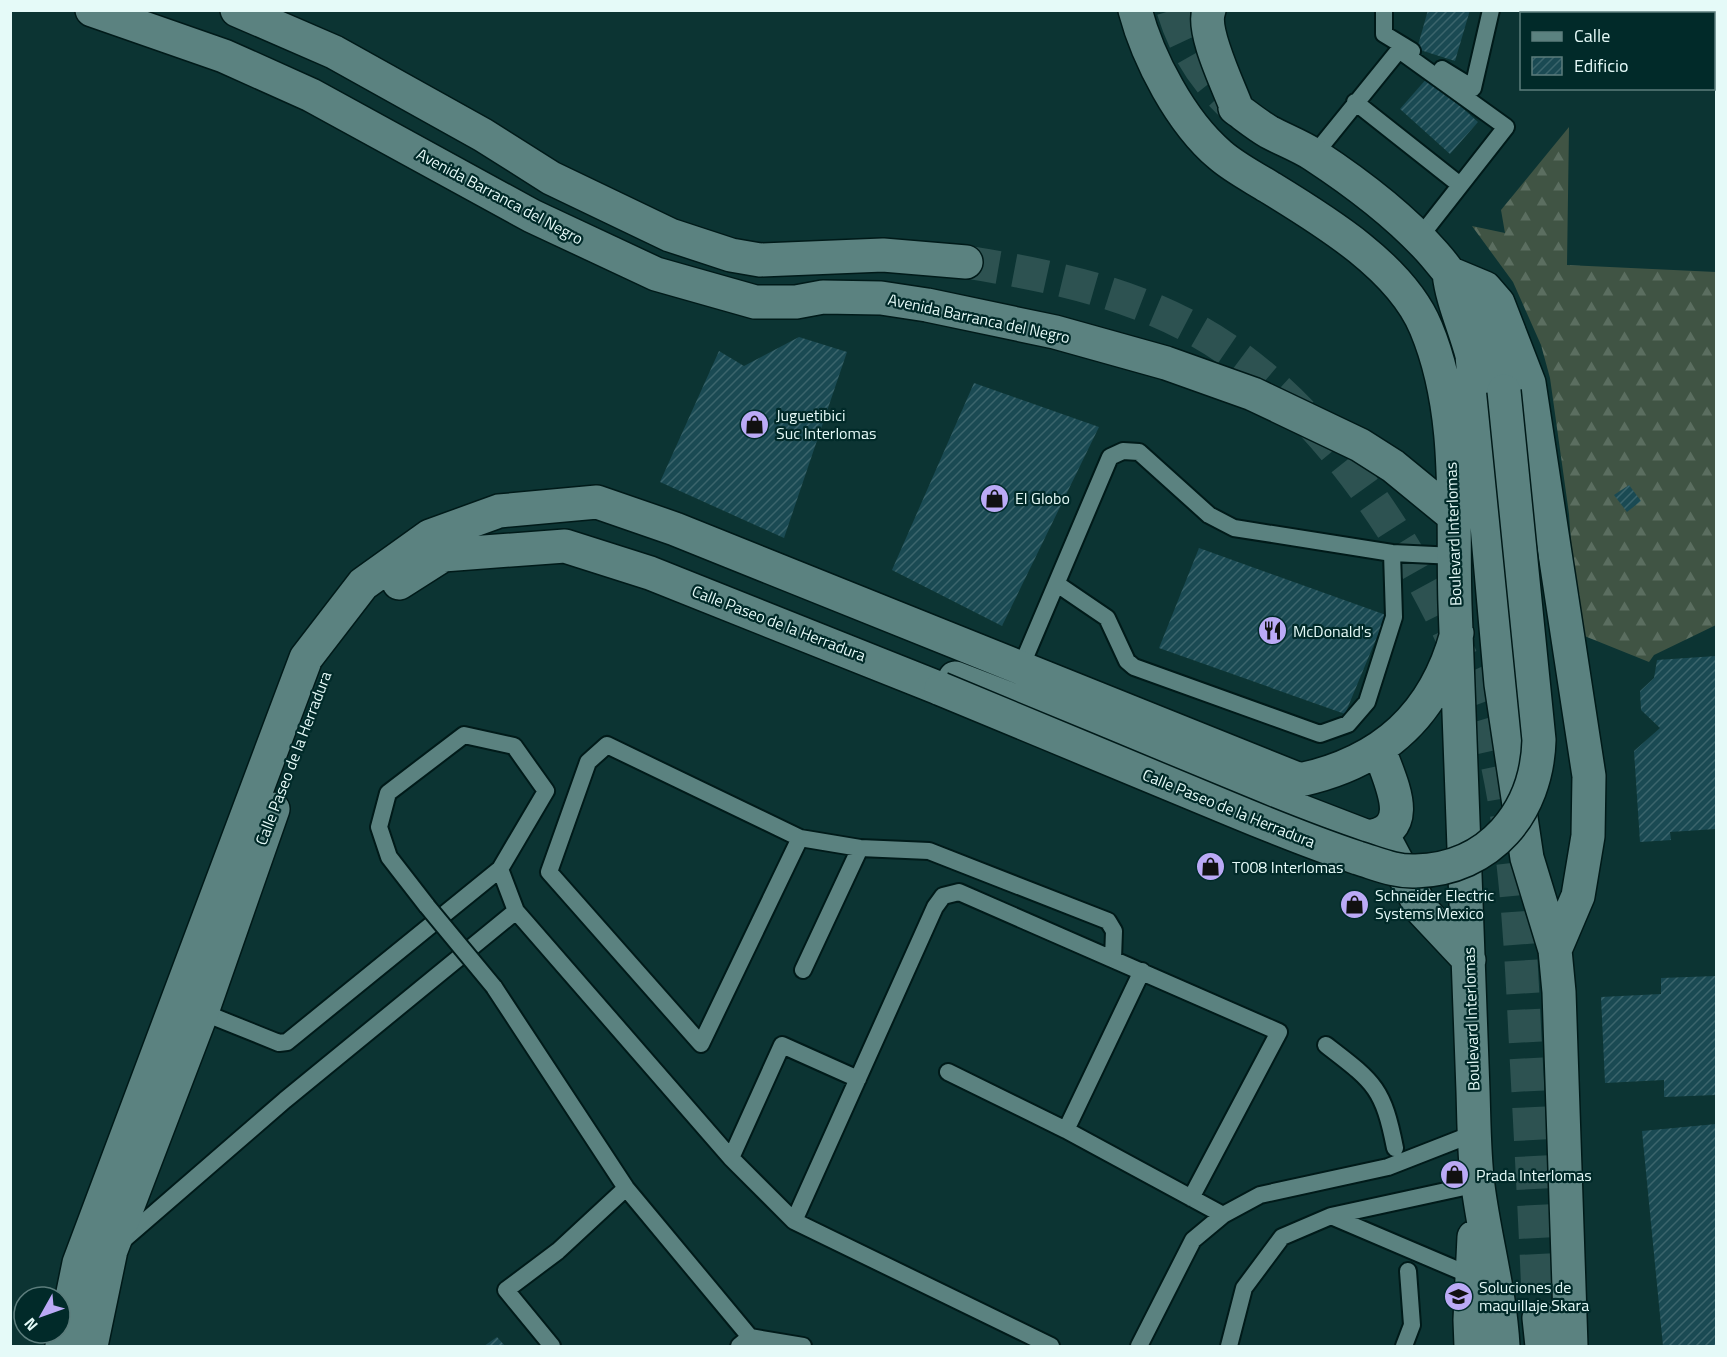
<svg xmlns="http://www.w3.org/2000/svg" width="1727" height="1357" viewBox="0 0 1727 1357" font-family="'Titillium Web',sans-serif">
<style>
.forest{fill:url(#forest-firs)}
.building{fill:url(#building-hatch)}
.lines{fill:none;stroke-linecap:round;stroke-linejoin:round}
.secondary-tunnel{stroke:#2d5251;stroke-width:33;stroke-dasharray:33 16;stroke-linecap:butt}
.lane-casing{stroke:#001a19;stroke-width:20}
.secondary-casing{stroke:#001a19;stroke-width:36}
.lane{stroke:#5b8280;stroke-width:16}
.secondary{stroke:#5b8280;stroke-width:33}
.lane-bridge-casing{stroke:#001a19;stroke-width:20;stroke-linecap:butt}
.secondary-bridge-casing{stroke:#001a19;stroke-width:36;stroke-linecap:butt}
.lane-bridge{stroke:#5b8280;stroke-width:16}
.secondary-bridge{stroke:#5b8280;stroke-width:33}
.labels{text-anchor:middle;stroke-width:4.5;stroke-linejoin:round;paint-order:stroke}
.street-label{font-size:16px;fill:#e5faf8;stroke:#012a29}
.poi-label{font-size:16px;fill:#e5faf8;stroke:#012a29;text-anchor:start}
</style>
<defs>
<pattern id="forest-firs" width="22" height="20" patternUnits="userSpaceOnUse" patternTransform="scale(1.5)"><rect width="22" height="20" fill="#405444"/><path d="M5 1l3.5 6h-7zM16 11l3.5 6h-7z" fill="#5b6e60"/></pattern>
<pattern id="building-hatch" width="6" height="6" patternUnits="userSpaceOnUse" patternTransform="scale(1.5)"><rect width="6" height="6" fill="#1a4a53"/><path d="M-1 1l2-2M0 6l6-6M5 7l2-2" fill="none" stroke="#3b656c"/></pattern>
</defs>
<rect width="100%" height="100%" fill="#0c3433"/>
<path class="forest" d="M1569,127L1567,265L1716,272V625L1654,655L1649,662L1577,633L1569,514L1550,378L1541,345L1513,282L1472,226L1505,233L1501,210Z"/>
<path class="building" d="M1428,10H1470L1455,61L1417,49Z
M1428,77L1478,122L1450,154L1400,109Z
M799,337L847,352L784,538L660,482L719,351L744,366Z
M974,383L1099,427L1002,626L892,570Z
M1629,485L1641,501L1627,512L1614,495Z
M1199,548L1386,615L1345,714L1159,648Z
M1716,656V829L1670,832L1671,840L1640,842L1634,751L1660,728L1641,710L1640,691L1654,678L1657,660Z
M1716,976V1095L1664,1097V1080L1605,1083L1601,997L1661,994V978Z
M1716,1124V1346H1663L1642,1131Z
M497,1337L505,1346H484Z"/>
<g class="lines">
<path class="secondary-tunnel" d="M1173,10C1185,49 1205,81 1235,108
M966,262C1055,276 1149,296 1225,348C1325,416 1404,534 1454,642C1467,670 1482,700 1489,729C1515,829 1520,934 1525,1036C1530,1130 1535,1224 1539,1318"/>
<defs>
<path id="lane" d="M1384,10V34L1412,51
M1442,69L1473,88L1491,10
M1355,102L1460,185
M1314,155L1399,50L1506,127L1419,238
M1057,584L1107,618L1127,661L1134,667L1320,734L1348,724L1367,702L1394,617L1392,553
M1021,667L1110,457L1123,451L1139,452L1209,515L1234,528L1392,553L1455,556
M800,838L701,1044L549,872L588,762L607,745L800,838L860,848L929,851L1108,921L1114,931L1113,959
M427,906L389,857L379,827L388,793L464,735L514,746L546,791L500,869L516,911L731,1158L794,1221L1051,1346
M803,970L860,848
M494,987L626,1188L750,1337L803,1346
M202,1012L279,1043L287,1042L500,869
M1326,1045C1374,1082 1383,1087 1395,1148
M948,1072L1066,1130L1223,1215
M1066,1130L1142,971
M731,1158L782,1045L858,1079
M1331,1216L1478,1184
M794,1221L935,907L943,896L959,892L1279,1032L1191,1198
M121,1242L285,1100L516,911
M552,1346L506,1290L558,1251L626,1188
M739,1346L750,1337
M1139,1346L1193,1240L1223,1215L1260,1195L1388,1167L1475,1133
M1229,1346L1244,1288L1282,1237L1331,1216L1472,1276
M1404,1346L1412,1325L1408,1271"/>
<path id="secondary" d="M92,10L224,56L311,95L532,216L656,274L755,302H796L823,297L881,298L927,305L1055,332L1166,363L1253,394L1360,445L1393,466L1454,516
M237,10L334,52L483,135L551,178L670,235L731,255L760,260L883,255L966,262
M1135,10C1148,59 1181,122 1220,155C1235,168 1253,177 1269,187C1323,220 1401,267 1426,328C1462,414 1452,513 1455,605C1461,767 1467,929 1473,1091C1474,1122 1474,1155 1478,1186C1485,1240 1500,1292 1503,1346
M1209,10C1201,31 1229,87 1237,109
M1235,108C1246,116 1257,125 1269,132C1284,140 1300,146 1314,155C1404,214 1481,282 1504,391
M1449,273C1452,301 1465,328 1472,355L1501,684L1527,858L1555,950L1559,992L1571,1346
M1449,273L1485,288L1498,303L1529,383L1589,776L1588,836L1578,896L1555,950
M399,583L443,555L565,546L650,573L941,689
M955,678L1368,837C1418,830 1389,780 1379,749
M1389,847L1423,911L1469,960
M1539,1318L1542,1346
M62,1346L79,1263L306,658L363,584L430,536L499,511L597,502L675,529L1300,780C1383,762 1435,715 1457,633
M91,1346L111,1250L202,1012L273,809
M1471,1346L1470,1320L1474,1237"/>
</defs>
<use href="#lane" class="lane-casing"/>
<use href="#secondary" class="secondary-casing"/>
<use href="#lane" class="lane"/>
<use href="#secondary" class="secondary"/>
<defs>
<path id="lane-bridge" d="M427,906L494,987"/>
<path id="secondary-bridge" d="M941,689C1039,730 1137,770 1235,811C1276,828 1316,844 1358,858C1378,864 1395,872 1416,871C1490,869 1537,812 1539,740L1504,391"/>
</defs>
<use href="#lane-bridge" class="lane-bridge-casing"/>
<use href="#secondary-bridge" class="secondary-bridge-casing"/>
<use href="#lane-bridge" class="lane-bridge"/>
<use href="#secondary-bridge" class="secondary-bridge"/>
</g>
<defs>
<symbol id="shop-disc" viewBox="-11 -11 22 22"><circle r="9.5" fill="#bbaaf6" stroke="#012a29"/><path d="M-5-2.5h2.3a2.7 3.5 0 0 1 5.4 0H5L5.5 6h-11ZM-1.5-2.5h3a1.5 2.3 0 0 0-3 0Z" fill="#111"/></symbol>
<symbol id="restaurant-disc" viewBox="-11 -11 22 22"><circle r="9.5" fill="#bbaaf6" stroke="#012a29"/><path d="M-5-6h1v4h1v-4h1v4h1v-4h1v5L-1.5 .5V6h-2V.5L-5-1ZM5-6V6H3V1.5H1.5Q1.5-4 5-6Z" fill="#111"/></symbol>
<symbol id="university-disc" viewBox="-11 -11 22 22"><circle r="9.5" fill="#bbaaf6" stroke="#012a29"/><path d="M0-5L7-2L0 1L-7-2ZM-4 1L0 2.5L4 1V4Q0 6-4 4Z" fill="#111"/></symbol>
</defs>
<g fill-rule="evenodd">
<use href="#shop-disc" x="738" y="408" width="33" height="33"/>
<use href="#shop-disc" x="978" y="482" width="33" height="33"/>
<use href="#restaurant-disc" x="1256" y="614" width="33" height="33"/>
<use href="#shop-disc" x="1194" y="850" width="33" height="33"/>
<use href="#shop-disc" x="1338" y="888" width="33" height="33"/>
<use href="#shop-disc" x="1438" y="1158" width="33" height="33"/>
<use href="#university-disc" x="1442" y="1280" width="33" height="33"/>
</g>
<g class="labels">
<g class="street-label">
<text transform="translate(500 196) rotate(28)" y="6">Avenida Barranca del Negro</text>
<text transform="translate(979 318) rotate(12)" y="6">Avenida Barranca del Negro</text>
<text transform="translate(1453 534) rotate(-92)" y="6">Boulevard Interlomas</text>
<text transform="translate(779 623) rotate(21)" y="6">Calle Paseo de la Herradura</text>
<text transform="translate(293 758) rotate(-69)" y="6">Calle Paseo de la Herradura</text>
<text transform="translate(1229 808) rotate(22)" y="6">Calle Paseo de la Herradura</text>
<text transform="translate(1471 1019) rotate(-92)" y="6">Boulevard Interlomas</text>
</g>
<g class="poi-label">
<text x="776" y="421">Juguetibici<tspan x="776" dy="18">Suc Interlomas</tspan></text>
<text x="1015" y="504">El Globo</text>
<text x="1293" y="637">McDonald's</text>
<text x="1232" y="873">T008 Interlomas</text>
<text x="1375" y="901">Schneider Electric<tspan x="1375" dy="18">Systems Mexico</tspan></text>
<text x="1476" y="1181">Prada Interlomas</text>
<text x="1479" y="1293">Soluciones de<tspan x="1479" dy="18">maquillaje Skara</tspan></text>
</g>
</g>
<rect width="1727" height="1357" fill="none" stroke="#e5faf8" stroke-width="24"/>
<rect x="1520" y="12" width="195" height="78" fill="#012a29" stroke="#5c7d7c" stroke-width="1.5"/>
<rect x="1532" y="32" width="30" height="9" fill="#5b8280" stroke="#5c7d7c" stroke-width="1.5"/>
<text x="1574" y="42" font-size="18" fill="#e5faf8">Calle</text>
<rect x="1532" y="57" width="30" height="18" fill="url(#building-hatch)" stroke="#5c7d7c" stroke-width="1.5"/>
<text x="1574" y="72" font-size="18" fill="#e5faf8">Edificio</text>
<g transform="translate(42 1315) rotate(230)"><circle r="28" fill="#012a29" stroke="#5c7d7c" stroke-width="1.5"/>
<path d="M0-4.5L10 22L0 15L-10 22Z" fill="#bbaaf6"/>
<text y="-9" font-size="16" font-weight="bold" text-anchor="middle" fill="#e5faf8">N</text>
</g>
</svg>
